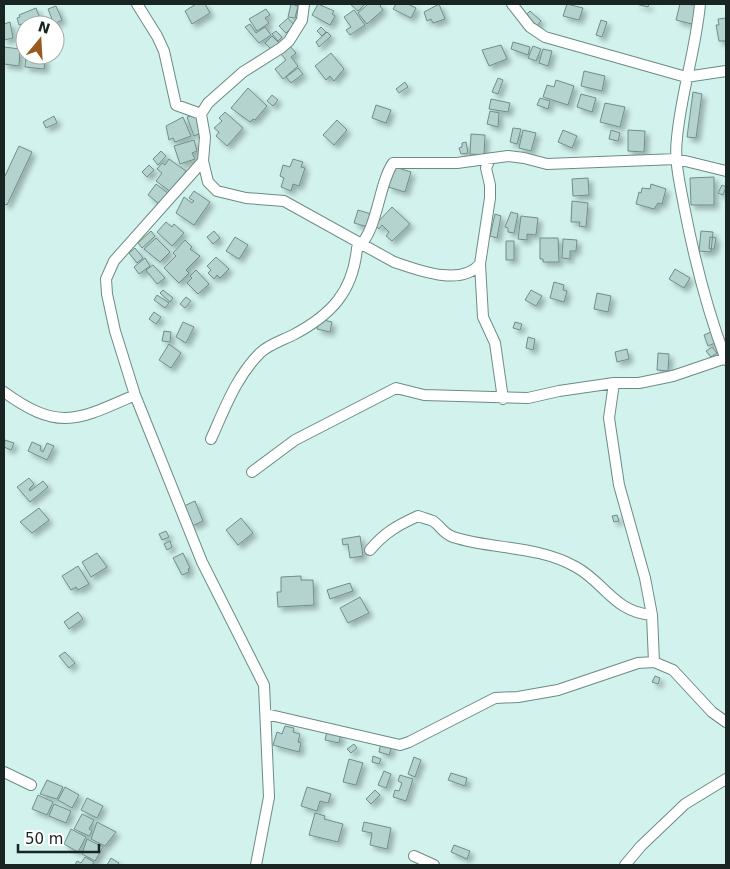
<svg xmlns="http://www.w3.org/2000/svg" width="730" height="869" viewBox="0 0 730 869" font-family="'DejaVu Sans',sans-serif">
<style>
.building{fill:#b4d3ce;stroke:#708e89;filter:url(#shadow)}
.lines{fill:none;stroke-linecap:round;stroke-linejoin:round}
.street-casing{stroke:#6d8b86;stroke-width:12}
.street{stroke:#fff;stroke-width:10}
</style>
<defs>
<filter id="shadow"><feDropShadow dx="4" dy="4" stdDeviation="2.5" flood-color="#0004"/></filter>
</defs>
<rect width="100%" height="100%" fill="#d2f2ed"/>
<path class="building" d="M196,4H205L210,13L192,24L185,11Z
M291,4L298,6L295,18L288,17Z
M318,4L334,11L332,14L335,16L330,25L312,15Z
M350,4H365L358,11Z
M368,4H382L380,6L383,10L367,24L358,13Z
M396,4H408L416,8L411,18L393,9Z
M439,4L445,19L433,23L431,19L427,21L424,12Z
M567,4L583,8L579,20L563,16Z
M636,4H649L648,7Z
M680,4L697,5L692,24L676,20Z
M56,6L62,20L54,24L48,9Z
M36,8L42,24L25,25V30L22,24L19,25L17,18L20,17L19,15Z
M266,9L270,15L265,18L269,23L257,31L249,19Z
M354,10L365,25L350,35L346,30L351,27L344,17Z
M530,11L541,21L536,27L524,17Z
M288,18L294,25L286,33L279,26Z
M726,18V41H719L716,25H719L718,19Z
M601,20L607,22L602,37L596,35Z
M10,22L13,38L4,40V24Z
M250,24L256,33L265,27L271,35L259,43L245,27Z
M321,27L326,32L322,36L317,31Z
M276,31L282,37L278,41L272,34Z
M327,32L331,36L319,47L316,42Z
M272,36L280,44L273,51L265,43Z
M513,42L530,47L528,55L511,49Z
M501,45L507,59L489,66L482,50Z
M290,46L296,53L291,57L298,66L283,79L275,69L286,60L281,54Z
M533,46L541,49L536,61L528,58Z
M4,47L20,49L19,66L4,64Z
M543,49L552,51L548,66L539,63Z
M331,53L344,69L334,81L330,76L326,80L315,66Z
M26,55H42V58H45L44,69L25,67Z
M298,68L303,74L291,83L286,77Z
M584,71L605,76L602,91L581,86Z
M498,78L503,80L498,94L492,92Z
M556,80L574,86L568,105L543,97L547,85L554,87Z
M405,82L408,87L399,93L396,89Z
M248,88L267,106L255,120L253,119L250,122L231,108Z
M693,92L702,94L696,138L687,137Z
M581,94L596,98L592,112L577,107Z
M272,95L278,100L273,106L267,101Z
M540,98L550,101L548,109L537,105Z
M491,99L510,103L508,112L489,109Z
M605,103L625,107L620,127L600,122Z
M376,105L391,110L386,123L372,118Z
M490,111L499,113L498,127L487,124Z
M225,112L243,128L227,146L216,136L219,132L214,128L222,121L219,118Z
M196,114L203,132L194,136L187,117Z
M54,116L57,123L46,128L43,122Z
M183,117L191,136L175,142L173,138L169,140L166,126Z
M337,120L347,130L334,145L323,135Z
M513,128L521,129L517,144L510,142Z
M523,130L536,133L531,151L519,148Z
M563,130L577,136L572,148L558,142Z
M611,130L620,133L618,141L609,139Z
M628,130L645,131L644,152L628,151Z
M471,134L485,135L484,155L470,154Z
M194,140L197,151L192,153L195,159L180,164L174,146Z
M466,142L468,153L461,154L459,148L462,147V143Z
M19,146L32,152L7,205L4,204V178Z
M161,151L166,156L158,165L153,159Z
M169,159L186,171L171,192L156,181L162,173L157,169L162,163L165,165Z
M293,159L303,162L301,167L305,168L299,186L293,184L291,191L281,187L284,178L280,176L283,165L290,167Z
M149,165L154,170L147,177L142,172Z
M395,167L411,172L405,192L388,187Z
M714,177V205H691L690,178Z
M588,178L589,195L573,196L572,179Z
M156,184L169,194L158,203L148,195Z
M651,184L666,189L662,204L658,203L654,209L636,204L639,192L641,193L642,188L650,189Z
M722,185L726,187L723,195L718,193Z
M194,191L210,202L194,225L176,213L184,197L192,203L194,201L189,198Z
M572,201L588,203L586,227L579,226L580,222H571Z
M392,207L410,224L392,241L386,236L389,232L382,225L379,229L375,225Z
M358,210L371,214L368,227L354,223Z
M511,212L518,214L514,233L508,232V228L505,227Z
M495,214L501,216L497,238L490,236Z
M521,216L538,218L536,235L527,234V240L518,239Z
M166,222L172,227L174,224L184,233L172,246L157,232Z
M151,231L155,236L142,248L138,243Z
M214,231L220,238L213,244L207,237Z
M701,231L713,232L711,252L699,251Z
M235,237L248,245L239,259L226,251Z
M710,237L716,238L714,249H709Z
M156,238L170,252L160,262L144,249Z
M540,238H558L559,262H543V259H540Z
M563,239L577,240L576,251H570V259L562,258Z
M185,240L192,247L190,249L200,256L186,270L189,273L179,283L164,268L176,256L173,253Z
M506,241H514V260H506Z
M135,248L143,258L137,263L129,253Z
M216,257L229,269L220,278L217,275L214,279L208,273L211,270L207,266Z
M145,258L150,266L139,274L134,267Z
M153,265L165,278L157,284L146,270Z
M675,269L690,278L684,288L669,279Z
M196,270L209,284L198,294L187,283L192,278L190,276Z
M554,282L564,285L563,290L567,291L564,302L550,298Z
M163,290L173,298L170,302L160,293Z
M531,290L542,296L536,306L525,300Z
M597,293L611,296L608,312L594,309Z
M157,295L169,303L165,308L154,300Z
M186,297L191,301L185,308L180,304Z
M154,312L161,317L156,324L149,319Z
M319,319L332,322L330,332L317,329Z
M183,322L194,327L186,343L176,337Z
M515,322L522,324L520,330L513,328Z
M164,331L171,332L170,342L162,341Z
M711,332L715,343L708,346L704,335Z
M528,337L535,339L533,350L526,348Z
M169,344L181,353L171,368L159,360Z
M712,347L717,353L711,357L706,351Z
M627,349L629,359L617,362L615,352Z
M658,353L669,354L668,371L657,370Z
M5,440L14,443L11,450L4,447Z
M32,442L41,446L40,450L43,452L47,443L54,446L47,460L28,451Z
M29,478L34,484L29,489L30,491L43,481L48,487L30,502L17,487Z
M195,501L203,521L192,526L184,506Z
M39,508L49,520L32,533L20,522Z
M617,515L619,521L614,522L612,516Z
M241,518L253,533L238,545L226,530Z
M166,531L169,537L162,540L159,534Z
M360,536L363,556L350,558L348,544L343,545L342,539Z
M170,541L172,547L167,550L164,544Z
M97,553L107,567L91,577L82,562Z
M183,553L190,568L188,569L189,572L182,575L173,558Z
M78,566L89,584L78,590L76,587L71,590L62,576Z
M301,576V580H313L314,605L278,607L277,592H281V577Z
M350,583L353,591L330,599L327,590Z
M360,597L369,613L348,623L340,608Z
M78,612L83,619L69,629L64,622Z
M65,652L75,663L69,668L59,656Z
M655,676L660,678L658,684L652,682Z
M285,726L294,728L293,732L300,734L298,742L301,743L299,752L273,745L277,732L282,734Z
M327,731L341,734L339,743L325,740Z
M381,743L392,746L389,755L379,752Z
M354,744L357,748L351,753L347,749Z
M373,756L381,759L379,764L372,762Z
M414,757L421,760L415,777L408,774Z
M349,759L363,763L356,785L343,782Z
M384,771L391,774L386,788L378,785Z
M451,773L467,778L465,786L448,780Z
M400,775L413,779L406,801L393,797L395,790L399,791L402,783L398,781Z
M47,780L63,787L57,799L40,794Z
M65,787L79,795L72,808L58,800Z
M307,787L331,794L328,803L320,801L317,811L301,806Z
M375,790L380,795L371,804L366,799Z
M38,795L53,802L47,815L32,809Z
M87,798L103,806L97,818L81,810Z
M54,804L71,811L66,823L49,816Z
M315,813L325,816L324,819L343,824L338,842L309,835Z
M82,814L94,820L89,829L92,831L89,836L74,829Z
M97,822L116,832L105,846L91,839Z
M364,822L391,828L387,849L370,845L372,833L362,831Z
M71,829L86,837L78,852L64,844Z
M87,839L103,847L95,861L82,854Z
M454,845L470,851L467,859L451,852Z
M85,857L94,862L92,865H75L77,861L81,863Z
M111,858L119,863L117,865H107Z"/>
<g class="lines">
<defs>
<path id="street" d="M137,4L157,36L164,51L176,105L201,114
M512,4L530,27L545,37L686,77L726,71
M700,4C696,49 681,93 677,138C674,161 680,184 684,206C694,258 707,310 726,360
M490,159L486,168L490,185V198L480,264L483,317L495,343L503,399
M203,161L208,182L217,191L246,198L284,201L394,262C418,270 461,287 480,264
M614,383L609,418L619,485L645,578L652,615L654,662
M4,392C59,432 78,420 135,395
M211,439C225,408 236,377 260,353C268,345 283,340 293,335C331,315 353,292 357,248C378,232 378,185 393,163H457L508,156L524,158L547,164L677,159L726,171
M252,472L295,440L396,388L424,395L528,398L559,391L614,383H639L673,376L726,358
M370,550C384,533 398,525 418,516C423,518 428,519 433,521C441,526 442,533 453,537C494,550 537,545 576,567C605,583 614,612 652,615
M266,714L400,745L409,742L495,698L518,697L558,690L638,663L654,662L673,670L712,712L726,722
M4,772L31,785
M414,856L434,865
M256,865L269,797L264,685L202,562L135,395L115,331L107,294L106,279L114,261L203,161L205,137L201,114L208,103L243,72L281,48L289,41L302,20L304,4
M625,865L641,846L685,804L726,779"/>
</defs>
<use href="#street" class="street-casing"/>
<use href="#street" class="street"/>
</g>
<rect width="730" height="869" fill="none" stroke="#192523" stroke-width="10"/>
<g transform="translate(40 40) rotate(18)"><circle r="24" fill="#ffffff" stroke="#a3a8a7"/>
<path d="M0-4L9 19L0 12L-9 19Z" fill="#995a21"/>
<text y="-8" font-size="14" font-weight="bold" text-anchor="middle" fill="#192523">N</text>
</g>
<path d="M18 844v8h81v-8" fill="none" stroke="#192523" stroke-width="2.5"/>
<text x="25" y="844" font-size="15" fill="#192523" stroke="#ffffff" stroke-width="4" paint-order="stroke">50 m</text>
</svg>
